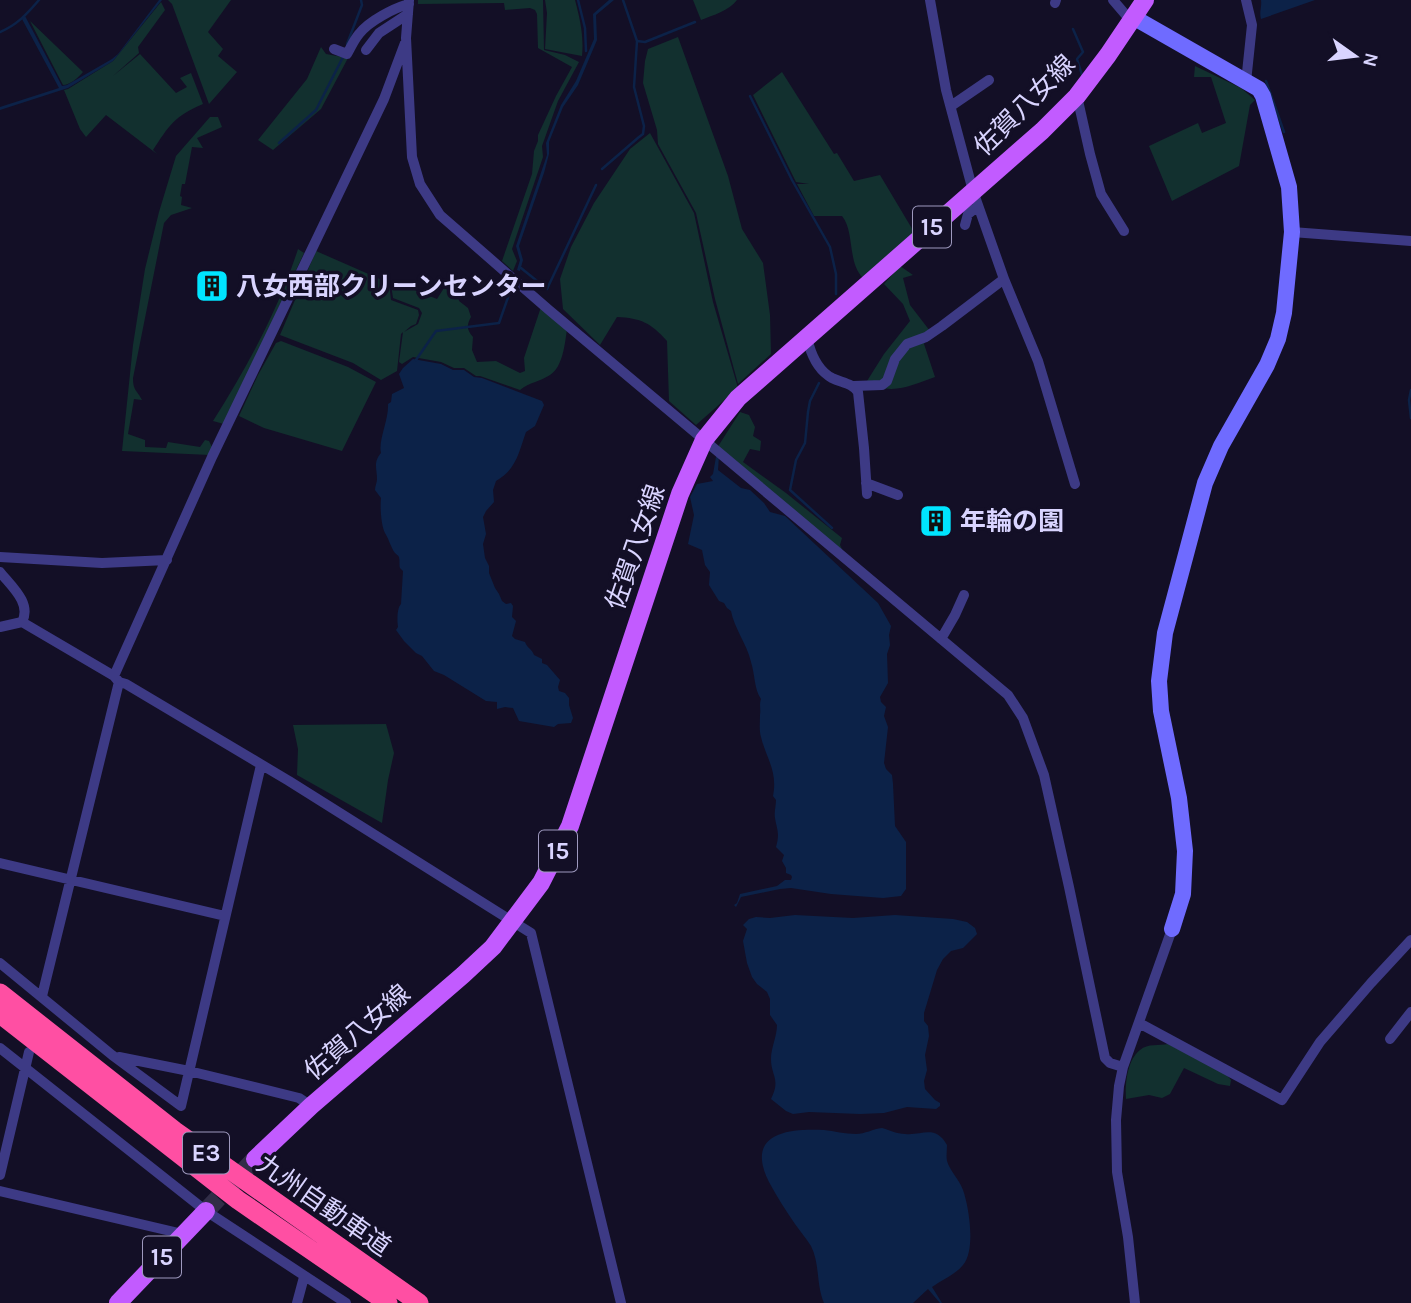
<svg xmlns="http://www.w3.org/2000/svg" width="1411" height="1303" viewBox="0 0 1411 1303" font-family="Karla,'Noto Sans JP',sans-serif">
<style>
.green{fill:#12302f}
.water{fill:#0c2248}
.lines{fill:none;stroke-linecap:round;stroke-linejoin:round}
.stream{stroke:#0c2248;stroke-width:2.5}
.primary-tunnel{stroke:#312d47;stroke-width:18;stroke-dasharray:18 9;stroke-linecap:butt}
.street{stroke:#3d3a85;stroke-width:10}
.secondary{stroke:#6f6bff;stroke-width:16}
.primary{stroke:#c25bff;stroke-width:18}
.highway{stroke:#ff4fa3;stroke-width:19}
.labels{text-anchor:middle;stroke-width:7;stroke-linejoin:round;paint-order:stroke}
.shield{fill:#130f26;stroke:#9e99be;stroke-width:2}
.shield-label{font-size:24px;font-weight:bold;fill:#d9d4ff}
.street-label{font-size:26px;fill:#d9d4ff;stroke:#130f26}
.poi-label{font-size:26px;font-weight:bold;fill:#d9d4ff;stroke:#130f26;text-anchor:start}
</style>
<rect width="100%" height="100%" fill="#130f26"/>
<path class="green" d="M168,0H231L208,32L223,49L218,56L237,72L209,104L172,4Z
M418,0H543L544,50L565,55L579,62L558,101L542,146L543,157L512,249L517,261L513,271L502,261L532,174L534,151L538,141V135L556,96L572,67L538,48L537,14L535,10L530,8L505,10L504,3L418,4Z
M545,0H575C580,19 584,36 582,56L545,49L547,13Z
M693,0H737C729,11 713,15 701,20Z
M161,2L165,10L138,47L139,53L113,76L140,54L176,93L187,87L180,78L191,73L203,104C174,116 169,126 153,150L157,154L106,115L86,137L80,129L64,90L68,89L113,61Z
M30,21L83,72C78,78 70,85 63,85Z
M678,37L728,176L742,229L763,263L770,315L771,354L738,384L715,299L696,213L658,144L657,130L643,83L645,61L648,49Z
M321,47L326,54L348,58L321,109L273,150L258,140L307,79Z
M1195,66L1241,88L1255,100L1250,105L1239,166L1172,201L1149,146L1198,123L1202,133L1226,123L1211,77H1194Z
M782,72L834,154L837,153L854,181L880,175L914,232L863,278C847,262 855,232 842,216H814L797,184H809L796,182L753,95Z
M210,117H218L222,127L197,138L203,148L192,147L185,184H182L180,196L182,197L181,205L192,208L171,215L164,223L133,378C133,391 137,390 142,400L134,399L128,434L145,440V447L166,448L168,442L200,447L205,440L209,441L212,447L210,455L122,451L133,345L145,269L159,212L176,156Z
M650,133L694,213L713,302L738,388L696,425L669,401L667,341C651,323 641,318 617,317L600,345L563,309L560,279L571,247L594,203L630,149Z
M298,249L304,253L224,424L213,421C247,367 278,311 298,249Z
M316,251L389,283L391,300L418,310L419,315L416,324L411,326L404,332L418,324L422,313L419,308L393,298L391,284L412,289L437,299L444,288L458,295L459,301L468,308L471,317C466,326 467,330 473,337L472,350L477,362L496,361L520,373L525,371L524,358L541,307L567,329C565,343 563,367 550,375C539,382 530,382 520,390L480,376H476L464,368H454L441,362L413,357L402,364L399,362L403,332L401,334L397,371L381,380L353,363L280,335Z
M900,266L913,275L903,278L910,305L930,331L924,344L935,377C912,385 890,397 867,381L884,354L910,321L903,304L884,284Z
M281,341L348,367L376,382L342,451L264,428L239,416L258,375L276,343Z
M740,412L749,415L755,427L753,436L761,441L760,451L750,449L743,462L786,493L842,538L840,545L843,551L717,448Z
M386,724L394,753L388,780L382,823L297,775L298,749L293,725Z
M1168,1044L1225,1073L1231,1080L1230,1086L1218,1084L1184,1068L1170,1094L1162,1098L1149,1095L1126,1099C1125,1085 1127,1060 1140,1050C1148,1043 1159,1046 1168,1044Z"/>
<path class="water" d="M159,0H162L113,61L68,88L0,110V107L59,88L22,19L25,16L62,86L67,85L112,59L118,54Z
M609,0H614L596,15L597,40L578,85L563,107L549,142V154L544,173L519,246L523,260L520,271L517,270L520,260L516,246L547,155L546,143L561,105L576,81L594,39L593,14Z
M1261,0H1315L1261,19C1259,12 1262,7 1261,0Z
M413,359L441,364L453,370H464L474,377L482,378L542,401L544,405L535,426L526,432C519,452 516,470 496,481L493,490L494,502L486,511L483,517L486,534L483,544L485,558L489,566V573L495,588L499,594L502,601L506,604L511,603L513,606L512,617L516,621L512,636L515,639L525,642C527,648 532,649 534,655L542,659V663L547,665L560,680L558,687L559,691L565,693L569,698V705L573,718L571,723L558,724L554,727L519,721L513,708L505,707L497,709V702L486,701L444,675L434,671L422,656L416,653L404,641L396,630L398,627C397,620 397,608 401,604L403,571L400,568C399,565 400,561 399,557C398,555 396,554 395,553C391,548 389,539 385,533C381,525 380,507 381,498L375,490C375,486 377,483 377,479C377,469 373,462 381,453C378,440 389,420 388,404L391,402L392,394L404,388L399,374L403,368Z
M719,456L718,470L741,488L750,490L764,503L770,512L785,516L878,603L891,626L889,635L890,645L887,654L888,683L880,697L881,702L886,707L884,716L888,727L884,763L886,769L892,775L893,784L895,826L906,842V889L901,896L883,898L831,894L791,888L780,889L741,897L736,907L734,905L737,903L740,894L777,886L785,880H791L792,877L791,875L786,873V868L782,861L784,855L776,847C780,833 777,830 775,818C774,812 776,806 776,800L773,796C778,771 766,758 761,737C759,730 760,723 760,715C761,709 759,705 761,699C754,689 755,674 751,662C747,644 734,628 731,611L727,608L724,603L719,601L709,585L710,572L705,565L702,550L688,544L694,515L690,497L697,484L713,481L710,477L713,474L716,457Z
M795,915L853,918L895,915L953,919L967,922L975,928L977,934L963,948L951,951L943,959L937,970L924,1013V1021L928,1026L929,1036L925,1055L927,1070L924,1081L925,1089L935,1100L940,1103V1106L936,1109L907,1107L884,1113L860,1114L809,1112L793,1114L786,1111L771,1099C781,1079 771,1076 771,1059C771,1048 777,1036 777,1025L770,1015V999L767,992L757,984L752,977L747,963L743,941L747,929L743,925L749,919L756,917L770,918Z
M882,1128C889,1130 897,1134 905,1134C922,1136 935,1124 947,1145C947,1150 946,1156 947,1161C950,1171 959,1179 963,1190C969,1207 976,1250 963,1265C956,1274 942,1280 932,1287L942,1303H940L928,1289L913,1303H824C816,1284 820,1264 811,1246C806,1238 800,1231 795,1224C786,1211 777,1197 769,1182C745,1134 786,1128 824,1130C834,1131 845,1134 856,1134C865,1134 873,1129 882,1128Z"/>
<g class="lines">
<path class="stream" d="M578,0L585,28L586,51
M1073,29L1083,52L1077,59L1082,75
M0,32C17,25 27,14 39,0
M637,41L645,42L695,22
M347,44L362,5L361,0
M1266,81L1284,132
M750,96L792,180L830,247L836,274V294
M279,143L316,110L343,57
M602,169L639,137L643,134L644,126L634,87L637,41L623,0
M521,268L547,289L596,185
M416,360L436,331L499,323L512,286
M819,383L810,401L808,412L805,443L796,460L790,490L832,528
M1411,390L1409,400L1411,418"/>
<path class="primary-tunnel" d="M206,1211L255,1159"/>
<path class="street" d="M409,0L406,38L412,157L420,184L440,215L549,310L1008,695L1023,718L1044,775L1069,887L1105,1058L1110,1063L1123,1067
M930,0L946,90L973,191L1004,279L1038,361L1075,484
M1113,0L1131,21
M1055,3L1056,0
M334,49L347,54C351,47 354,40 359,34C369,21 394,8 409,4
M366,50L379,33L408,14
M1246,82L1252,25L1246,0
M1077,96L1090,154L1101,194L1124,231
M951,106L989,80
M965,225L968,214L978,206
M1292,232L1411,241
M809,345C813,359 819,371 832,378C842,383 852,383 858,392L864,448L867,494
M854,386L882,385L887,381L895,359L907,344L926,337L942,326L1004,279
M866,483L898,495
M0,557L102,563L167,560
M0,572C11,586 32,603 22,622
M0,627L22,622L114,676L119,682L126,684L289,781L531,933L621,1303
M941,639L955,615L964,595
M114,676L212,457L384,99L405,43
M0,863L225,916
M0,963L112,1055L181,1106L261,765
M42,996L119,682
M1139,1023L1282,1100L1320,1042L1371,983L1411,940
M1390,1039L1411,1012
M0,1048L206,1211L346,1303
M119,1057L189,1071L299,1098L311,1106
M0,1175L29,1052
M0,1191L183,1234
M297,1303L304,1277
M1135,1303L1128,1237L1117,1172L1116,1120L1119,1086L1123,1067L1172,929"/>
<path class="secondary" d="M1133,17L1259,89L1263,96L1289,187L1292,232L1284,313L1278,339L1267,365L1221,446L1205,483L1165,633L1159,681L1161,711L1179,798L1185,851L1183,894L1172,929"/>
<path class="primary" d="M255,1159L311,1106L463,975L493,947L541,883L570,826L680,494L704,440L738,398L1042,131L1077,96L1108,55L1145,0
M118,1303L206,1211"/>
<path class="highway" d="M0,993L175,1131L419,1303
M0,1014L238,1200L388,1303"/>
</g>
<defs>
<symbol id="building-square" viewBox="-11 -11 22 22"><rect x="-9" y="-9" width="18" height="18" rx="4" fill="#00e5ff" stroke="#130f26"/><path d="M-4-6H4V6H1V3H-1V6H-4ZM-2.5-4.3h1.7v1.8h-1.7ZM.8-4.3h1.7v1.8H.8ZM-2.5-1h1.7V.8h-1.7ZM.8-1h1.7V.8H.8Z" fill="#111"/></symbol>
</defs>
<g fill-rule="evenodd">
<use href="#building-square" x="193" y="267" width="38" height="38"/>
<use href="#building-square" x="917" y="502" width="38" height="38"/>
</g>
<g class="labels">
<g class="shield">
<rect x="913" y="206.5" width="38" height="41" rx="5"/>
<rect x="539" y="830.5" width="38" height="41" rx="5"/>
<rect x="183" y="1132.5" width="46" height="41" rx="5"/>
<rect x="143" y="1236.5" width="38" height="41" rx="5"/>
</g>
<g class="shield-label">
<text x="932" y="235">15</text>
<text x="558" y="859">15</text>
<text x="206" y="1161">E3</text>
<text x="162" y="1265">15</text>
</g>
<g class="street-label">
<text transform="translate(1024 105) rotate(-45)" y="9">佐賀八女線</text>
<text transform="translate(635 547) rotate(-71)" y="9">佐賀八女線</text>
<text transform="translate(357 1032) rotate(-41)" y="9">佐賀八女線</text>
<text transform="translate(324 1205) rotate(35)" y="9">九州自動車道</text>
</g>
<g class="poi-label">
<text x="236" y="295">八女西部クリーンセンター</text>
<text x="960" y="530">年輪の園</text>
</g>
</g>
<g transform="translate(1355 56) rotate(104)" stroke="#130f26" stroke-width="5" paint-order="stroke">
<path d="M0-5L12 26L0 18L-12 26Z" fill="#d9d4ff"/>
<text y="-10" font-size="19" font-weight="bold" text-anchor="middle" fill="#d9d4ff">N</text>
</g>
</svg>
